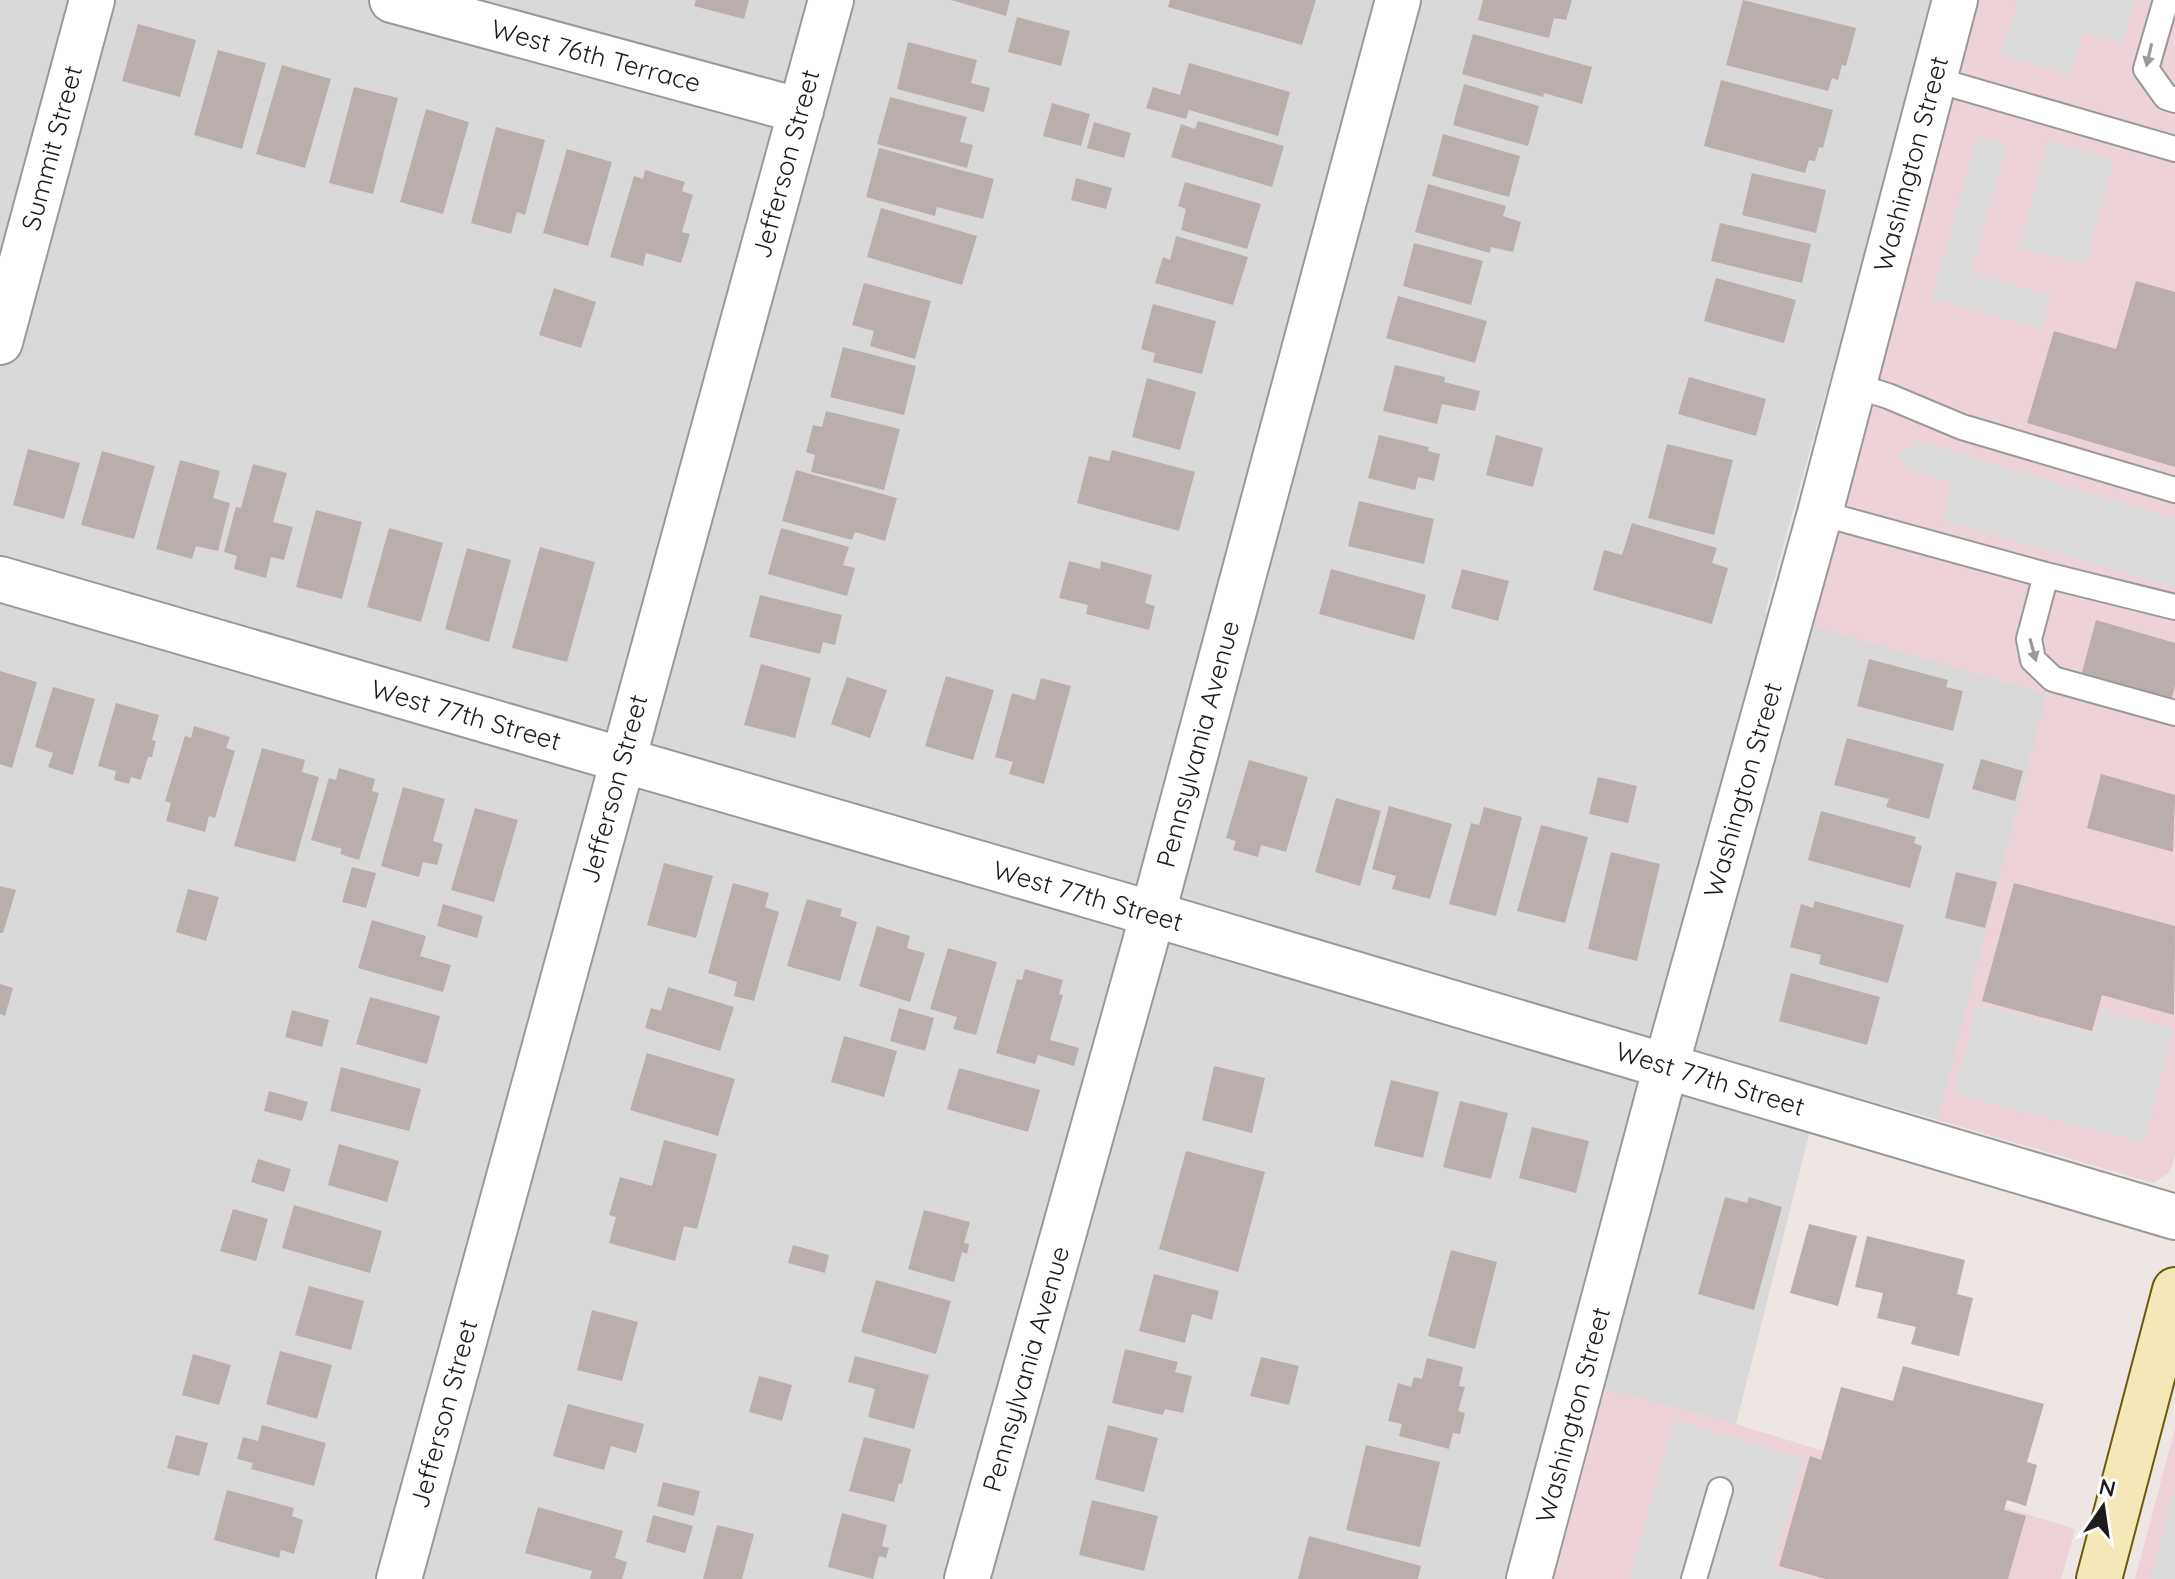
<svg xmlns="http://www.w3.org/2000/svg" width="2175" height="1579" viewBox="0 0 2175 1579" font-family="Quicksand,sans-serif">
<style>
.residential{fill:#dad9d9}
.commercial{fill:#edd2d8}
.parking{fill:#dcdcdc}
.building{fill:#b9aeac}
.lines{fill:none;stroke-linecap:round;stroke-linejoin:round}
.lane-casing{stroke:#999;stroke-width:28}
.street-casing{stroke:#999;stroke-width:48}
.secondary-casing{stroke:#6a5b0c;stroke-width:48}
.lane{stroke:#fff;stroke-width:24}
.street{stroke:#fff;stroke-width:44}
.secondary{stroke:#f4e7b8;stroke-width:44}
.oneway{fill:#999}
.labels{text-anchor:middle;stroke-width:6;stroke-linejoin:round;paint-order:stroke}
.street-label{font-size:26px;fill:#1c1c1c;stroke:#fff}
</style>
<rect width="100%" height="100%" fill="#ede6e2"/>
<path class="residential" d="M0,0H1935L1765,612L2047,694L1938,1120L1821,1087L1736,1424L1563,1378L1507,1579H0Z"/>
<path class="commercial" d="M1976,0H2175V1156L2170,1172L2153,1183L1938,1120L2047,694L1808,625Z
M1605,1389L1736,1424L2075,1529L2061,1579H1554Z
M2175,1429V1579H2135Z"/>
<path class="parking" d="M2018,0H2136L2122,44L2084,33L2070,75L2001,54Z
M1978,136L2008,144L1971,272L2051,296L2042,329L1932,298Z
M2048,142L2114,160L2085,265L2019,248Z
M1922,442L2175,519V588L1942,520L1951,483L1907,469L1897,454Z
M1977,1004L2095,1034L2102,1010L2174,1029L2144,1143L1954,1094Z
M1674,1420L1804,1459L1773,1567L1812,1579H1630Z
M2175,1490V1579H2151Z"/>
<path class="building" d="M696,0H749L744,19L694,6Z
M951,0H1010L1006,16Z
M1170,0H1316L1302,45L1168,7Z
M1483,0H1572L1566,20L1554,18L1549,38L1478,20Z
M1743,0L1856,28L1846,66L1842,65L1838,80L1832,78L1828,91L1726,65Z
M1017,17L1070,31L1061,66L1008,52Z
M138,24L196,40L180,97L122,81Z
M1473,34L1592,67L1582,104L1544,93L1543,97L1462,74Z
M908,42L977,60L971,83L990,88L984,112L897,89Z
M218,50L266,63L242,149L194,135Z
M1189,63L1290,92L1278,136L1189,110L1186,119L1146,108L1153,87L1180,95Z
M282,65L331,79L305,168L256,154Z
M1721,80L1833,110L1823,148L1819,147L1815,161L1809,160L1805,173L1704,146Z
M1464,84L1539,106L1528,146L1453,125Z
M354,87L398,98L373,194L329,183Z
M890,97L967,117L960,142L973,145L967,168L877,144Z
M1052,103L1090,114L1081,146L1043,136Z
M426,109L469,122L443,214L400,202Z
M1198,121L1284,146L1272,187L1171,157L1181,124L1195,129Z
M1094,122L1131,133L1124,158L1087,148Z
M496,127L545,140L525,215L517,212L511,234L471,223Z
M1443,134L1520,156L1509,197L1432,176Z
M879,148L994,179L983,219L937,207L935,216L866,197Z
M567,149L612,162L588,246L543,233Z
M645,170L685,182L682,191L693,195L682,232L690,234L681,263L646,253L643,266L610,257L634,176L643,179Z
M1752,173L1826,190L1816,233L1742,215Z
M1076,178L1112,188L1106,209L1071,200Z
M1185,182L1261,204L1247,249L1181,230L1186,209L1178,206Z
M1428,184L1506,206L1503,216L1521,222L1513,252L1491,247L1490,253L1415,232Z
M881,208L977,236L962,285L867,257Z
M1720,223L1811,244L1802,283L1711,261Z
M1176,236L1248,257L1233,305L1155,283L1163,257L1170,260Z
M1414,243L1483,261L1471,305L1403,286Z
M1716,278L1796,300L1784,343L1704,321Z
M2136,281L2175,292V467L2027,423L2054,331L2116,349Z
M864,283L931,301L915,359L870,346L874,331L852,325Z
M554,288L596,302L581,348L539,335Z
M1398,296L1487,321L1475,363L1386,338Z
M1153,304L1216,321L1202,374L1153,362L1155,353L1141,349Z
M843,347L916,366L904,415L830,397Z
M1395,365L1445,377L1444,382L1480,391L1475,411L1442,404L1437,424L1383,411Z
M1689,377L1766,399L1756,436L1678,414Z
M1147,378L1196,392L1180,450L1132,437Z
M826,411L900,429L884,490L811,472L815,455L806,452L813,425L822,427Z
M1379,435L1429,447L1428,451L1440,454L1434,481L1418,477L1415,490L1368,478Z
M1496,435L1543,448L1533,487L1486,475Z
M1667,444L1733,460L1714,535L1648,518Z
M28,449L80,463L64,519L13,505Z
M1112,450L1195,472L1179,531L1077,503L1089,456L1109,461Z
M102,451L155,466L134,539L81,525Z
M180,460L220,471L213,498L230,503L218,551L196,546L192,559L156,549Z
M253,464L287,473L273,522L293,527L284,560L271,557L266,578L234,569L237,556L224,552L236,507L241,508Z
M796,470L897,498L885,541L855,532L852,540L782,521Z
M1359,501L1434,519L1424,564L1348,546Z
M316,510L362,522L342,599L296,587Z
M1632,523L1717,548L1712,563L1728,568L1712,624L1593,590L1604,550L1622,555Z
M389,528L443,543L421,622L367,607Z
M781,528L849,547L843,565L855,568L847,596L768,574Z
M540,547L595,562L567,662L512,648Z
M467,548L511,560L489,642L445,629Z
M1069,561L1100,569L1101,561L1152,575L1145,603L1155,606L1149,630L1086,614L1088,605L1059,598Z
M1331,569L1426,595L1414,640L1319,614Z
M1462,569L1509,581L1498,621L1451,608Z
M760,595L842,615L835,645L823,642L820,654L749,637Z
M2096,620L2175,643V686L2171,701L2081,676Z
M1869,659L1948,680L1946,687L1963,691L1953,731L1857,706Z
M761,664L811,678L795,738L744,725Z
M0,671L37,682L12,768L0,764Z
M946,676L994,690L973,760L925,746Z
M847,677L887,690L870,738L831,724Z
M1041,678L1071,686L1044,784L1009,774L1013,762L995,757L1012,693L1035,700Z
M53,687L95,699L73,775L48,767L53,753L35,747Z
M116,703L159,715L152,740L156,741L152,757H148L141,780L131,777L129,784L114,780L116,771L98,766Z
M194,726L230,737L226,748L235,751L215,818L209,816L205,832L166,821L171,803L165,801L185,736L191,738Z
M1847,738L1944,764L1929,819L1886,807L1889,799L1834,785Z
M262,748L305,760L302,772L319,777L295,862L234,846Z
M1981,759L2023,771L2015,801L1972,789Z
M1249,760L1308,777L1286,852L1261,845L1258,857L1233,850L1236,841L1226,838Z
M339,768L375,779L372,791L379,793L359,860L340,854L342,849L311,840L329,778L336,780Z
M2101,774L2175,795L2173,852L2087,828Z
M1598,777L1637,786L1628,823L1589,814Z
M403,787L445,799L433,841L443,844L437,865L423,862L419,877L381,866Z
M1336,798L1381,811L1360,886L1315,872Z
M1389,806L1452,824L1430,899L1392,889L1396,876L1372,869Z
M1484,807L1522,817L1496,916L1449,904L1471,823L1479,825Z
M475,808L518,820L494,902L451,890Z
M1821,811L1916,837L1914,843L1922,846L1910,888L1808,860Z
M1541,825L1588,837L1565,923L1517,911Z
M1611,852L1660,864L1637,961L1588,949Z
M664,863L713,876L696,938L647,925Z
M352,867L376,873L366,908L342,902Z
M1956,872L1997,882L1985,928L1945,918Z
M733,883L769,893L765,907L779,912L754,1001L734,996L737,982L708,973Z
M2014,883L2175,926L2174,1015L2102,995L2092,1031L1982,1001Z
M0,886L16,890L3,933H0Z
M188,889L219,897L206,941L176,932Z
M807,899L842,909L840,916L857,922L840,981L787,966Z
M1815,901L1904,925L1888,983L1819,964L1821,955L1790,947L1801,904L1813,908Z
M443,904L483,916L477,938L437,926Z
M372,920L426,936L420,956L451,965L443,992L358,968Z
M877,926L910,936L907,948L925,953L910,1002L859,986Z
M948,948L997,962L976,1035L953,1029L957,1017L930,1009Z
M1025,969L1063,980L1059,994L1063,995L1050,1040L1079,1048L1074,1066L1038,1055L1035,1064L996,1053L1017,979L1022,980Z
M1791,973L1880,997L1867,1045L1779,1021Z
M0,984L13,988L5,1016L0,1014Z
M668,987L734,1007L720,1051L645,1028L651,1008L661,1011Z
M370,997L440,1016L427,1064L356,1044Z
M899,1008L934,1018L925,1051L890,1041Z
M292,1010L329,1020L322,1047L285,1037Z
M844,1036L897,1051L884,1097L831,1082Z
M647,1053L735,1079L718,1136L630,1110Z
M1214,1066L1265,1078L1252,1133L1202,1120Z
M341,1067L421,1089L409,1131L330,1111Z
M959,1068L1040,1090L1028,1132L947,1109Z
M1391,1080L1439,1092L1423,1158L1374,1146Z
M269,1091L308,1102L302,1121L264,1111Z
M1460,1101L1508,1113L1491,1179L1443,1167Z
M1532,1127L1589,1141L1576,1193L1519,1178Z
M664,1140L717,1154L697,1229L684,1226L675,1261L609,1243L616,1217L609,1215L620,1177L652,1186Z
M339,1144L399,1161L387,1202L328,1185Z
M1186,1151L1265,1172L1238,1272L1159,1249Z
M258,1159L291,1169L284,1192L251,1182Z
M1725,1197L1747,1203L1749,1197L1782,1207L1754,1310L1698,1294Z
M294,1205L382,1231L370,1273L282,1248Z
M233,1209L268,1219L256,1261L220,1251Z
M924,1210L970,1222L964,1243L969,1244L967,1254L962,1252L954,1282L908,1269Z
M1809,1224L1857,1236L1838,1306L1790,1293Z
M1867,1236L1965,1260L1957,1294L1973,1298L1959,1356L1911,1344L1916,1327L1877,1318L1883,1293L1855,1287Z
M793,1245L829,1255L825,1273L788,1263Z
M1451,1250L1497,1262L1475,1349L1428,1336Z
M1154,1274L1219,1291L1212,1320L1192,1314L1185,1343L1139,1331Z
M876,1280L951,1301L936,1354L861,1332Z
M309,1286L364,1301L351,1350L295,1335Z
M592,1310L638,1322L622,1381L577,1370Z
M1125,1349L1178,1362L1175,1372L1192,1376L1183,1413L1165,1409L1163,1415L1112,1403Z
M280,1351L332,1365L317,1419L266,1404Z
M193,1354L231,1365L219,1405L182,1395Z
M855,1356L929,1375L914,1429L868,1417L875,1389L848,1382Z
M1261,1357L1299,1366L1289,1405L1250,1396Z
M1427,1358L1463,1367L1459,1386L1465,1387L1458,1411L1465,1413L1460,1434L1453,1433L1449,1449L1399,1436L1402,1424L1388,1421L1398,1383L1411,1387L1414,1377L1422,1379Z
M1903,1366L2044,1404L2027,1462L2037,1465L2026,1506L2007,1500L2004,1510L2026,1516L2008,1579H1826L1779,1566L1810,1456L1821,1460L1841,1387L1893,1401Z
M759,1376L792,1385L782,1421L749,1412Z
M568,1404L644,1424L636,1453L611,1446L604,1470L553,1456Z
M262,1425L326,1443L314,1486L251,1469L253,1463L237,1459L243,1437L258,1441Z
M1108,1425L1158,1438L1144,1492L1095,1479Z
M176,1435L208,1443L199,1476L167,1468Z
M864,1437L911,1449L902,1484L899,1483L894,1502L849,1491Z
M1366,1445L1440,1462L1420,1547L1346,1530Z
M663,1482L700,1491L694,1516L657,1506Z
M227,1490L294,1508L292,1516L303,1520L294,1554L281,1550L279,1558L214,1540Z
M1092,1500L1158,1516L1144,1571L1079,1555Z
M538,1507L623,1531L615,1558L627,1562L622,1579H590L592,1571L525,1553Z
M842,1513L887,1525L882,1546L889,1548L886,1558L879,1556L873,1579L828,1567Z
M653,1515L693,1526L685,1553L646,1542Z
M717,1525L754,1534L742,1579H703Z
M1309,1536L1421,1566L1418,1579H1298Z"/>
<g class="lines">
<defs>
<path id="lane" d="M2166,0L2146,69L2166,97L2175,100
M1933,79L2175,149
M1853,385L1888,396L1962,427L2175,490
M1820,513L2046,575L2175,607
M2046,575L2029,639L2033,660L2053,679L2175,713
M1694,1579L1720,1490"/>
<path id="street" d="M392,0L801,111
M0,342L92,0
M0,579L1122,905L2175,1217
M399,1579L831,0
M967,1579L1144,946L1398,0
M1529,1579L1666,1066L1820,513L1955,0"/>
<path id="secondary" d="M2099,1579L2175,1290"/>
</defs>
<use href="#lane" class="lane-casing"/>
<use href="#street" class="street-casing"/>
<use href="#secondary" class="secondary-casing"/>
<use href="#lane" class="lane"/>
<use href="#street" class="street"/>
<use href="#secondary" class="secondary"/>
</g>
<defs><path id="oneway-solid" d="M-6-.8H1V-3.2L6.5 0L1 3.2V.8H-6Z" transform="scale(2)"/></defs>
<g class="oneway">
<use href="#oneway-solid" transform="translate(2149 55) rotate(103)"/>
<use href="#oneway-solid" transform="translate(2033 650) rotate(75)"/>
</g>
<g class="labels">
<g class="street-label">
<text transform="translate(596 56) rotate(15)" y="9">West 76th Terrace</text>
<text transform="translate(52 148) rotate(-75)" y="9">Summit Street</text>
<text transform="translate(786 164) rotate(-75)" y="9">Jefferson Street</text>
<text transform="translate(1911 164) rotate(-75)" y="9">Washington Street</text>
<text transform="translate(466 715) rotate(16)" y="9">West 77th Street</text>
<text transform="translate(1198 744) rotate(-75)" y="9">Pennsylvania Avenue</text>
<text transform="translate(614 789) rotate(-75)" y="9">Jefferson Street</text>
<text transform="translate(1743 790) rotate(-74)" y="9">Washington Street</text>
<text transform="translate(1088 896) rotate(16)" y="9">West 77th Street</text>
<text transform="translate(1710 1079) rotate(17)" y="9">West 77th Street</text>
<text transform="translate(1026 1369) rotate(-74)" y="9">Pennsylvania Avenue</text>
<text transform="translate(444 1414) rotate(-75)" y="9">Jefferson Street</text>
<text transform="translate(1573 1415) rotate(-75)" y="9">Washington Street</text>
</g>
</g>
<g transform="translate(2103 1507) rotate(13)" stroke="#ffffff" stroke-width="6" paint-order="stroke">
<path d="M0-6L14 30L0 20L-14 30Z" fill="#1c1c1c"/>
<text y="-12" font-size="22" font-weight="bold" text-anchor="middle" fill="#1c1c1c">N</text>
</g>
</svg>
